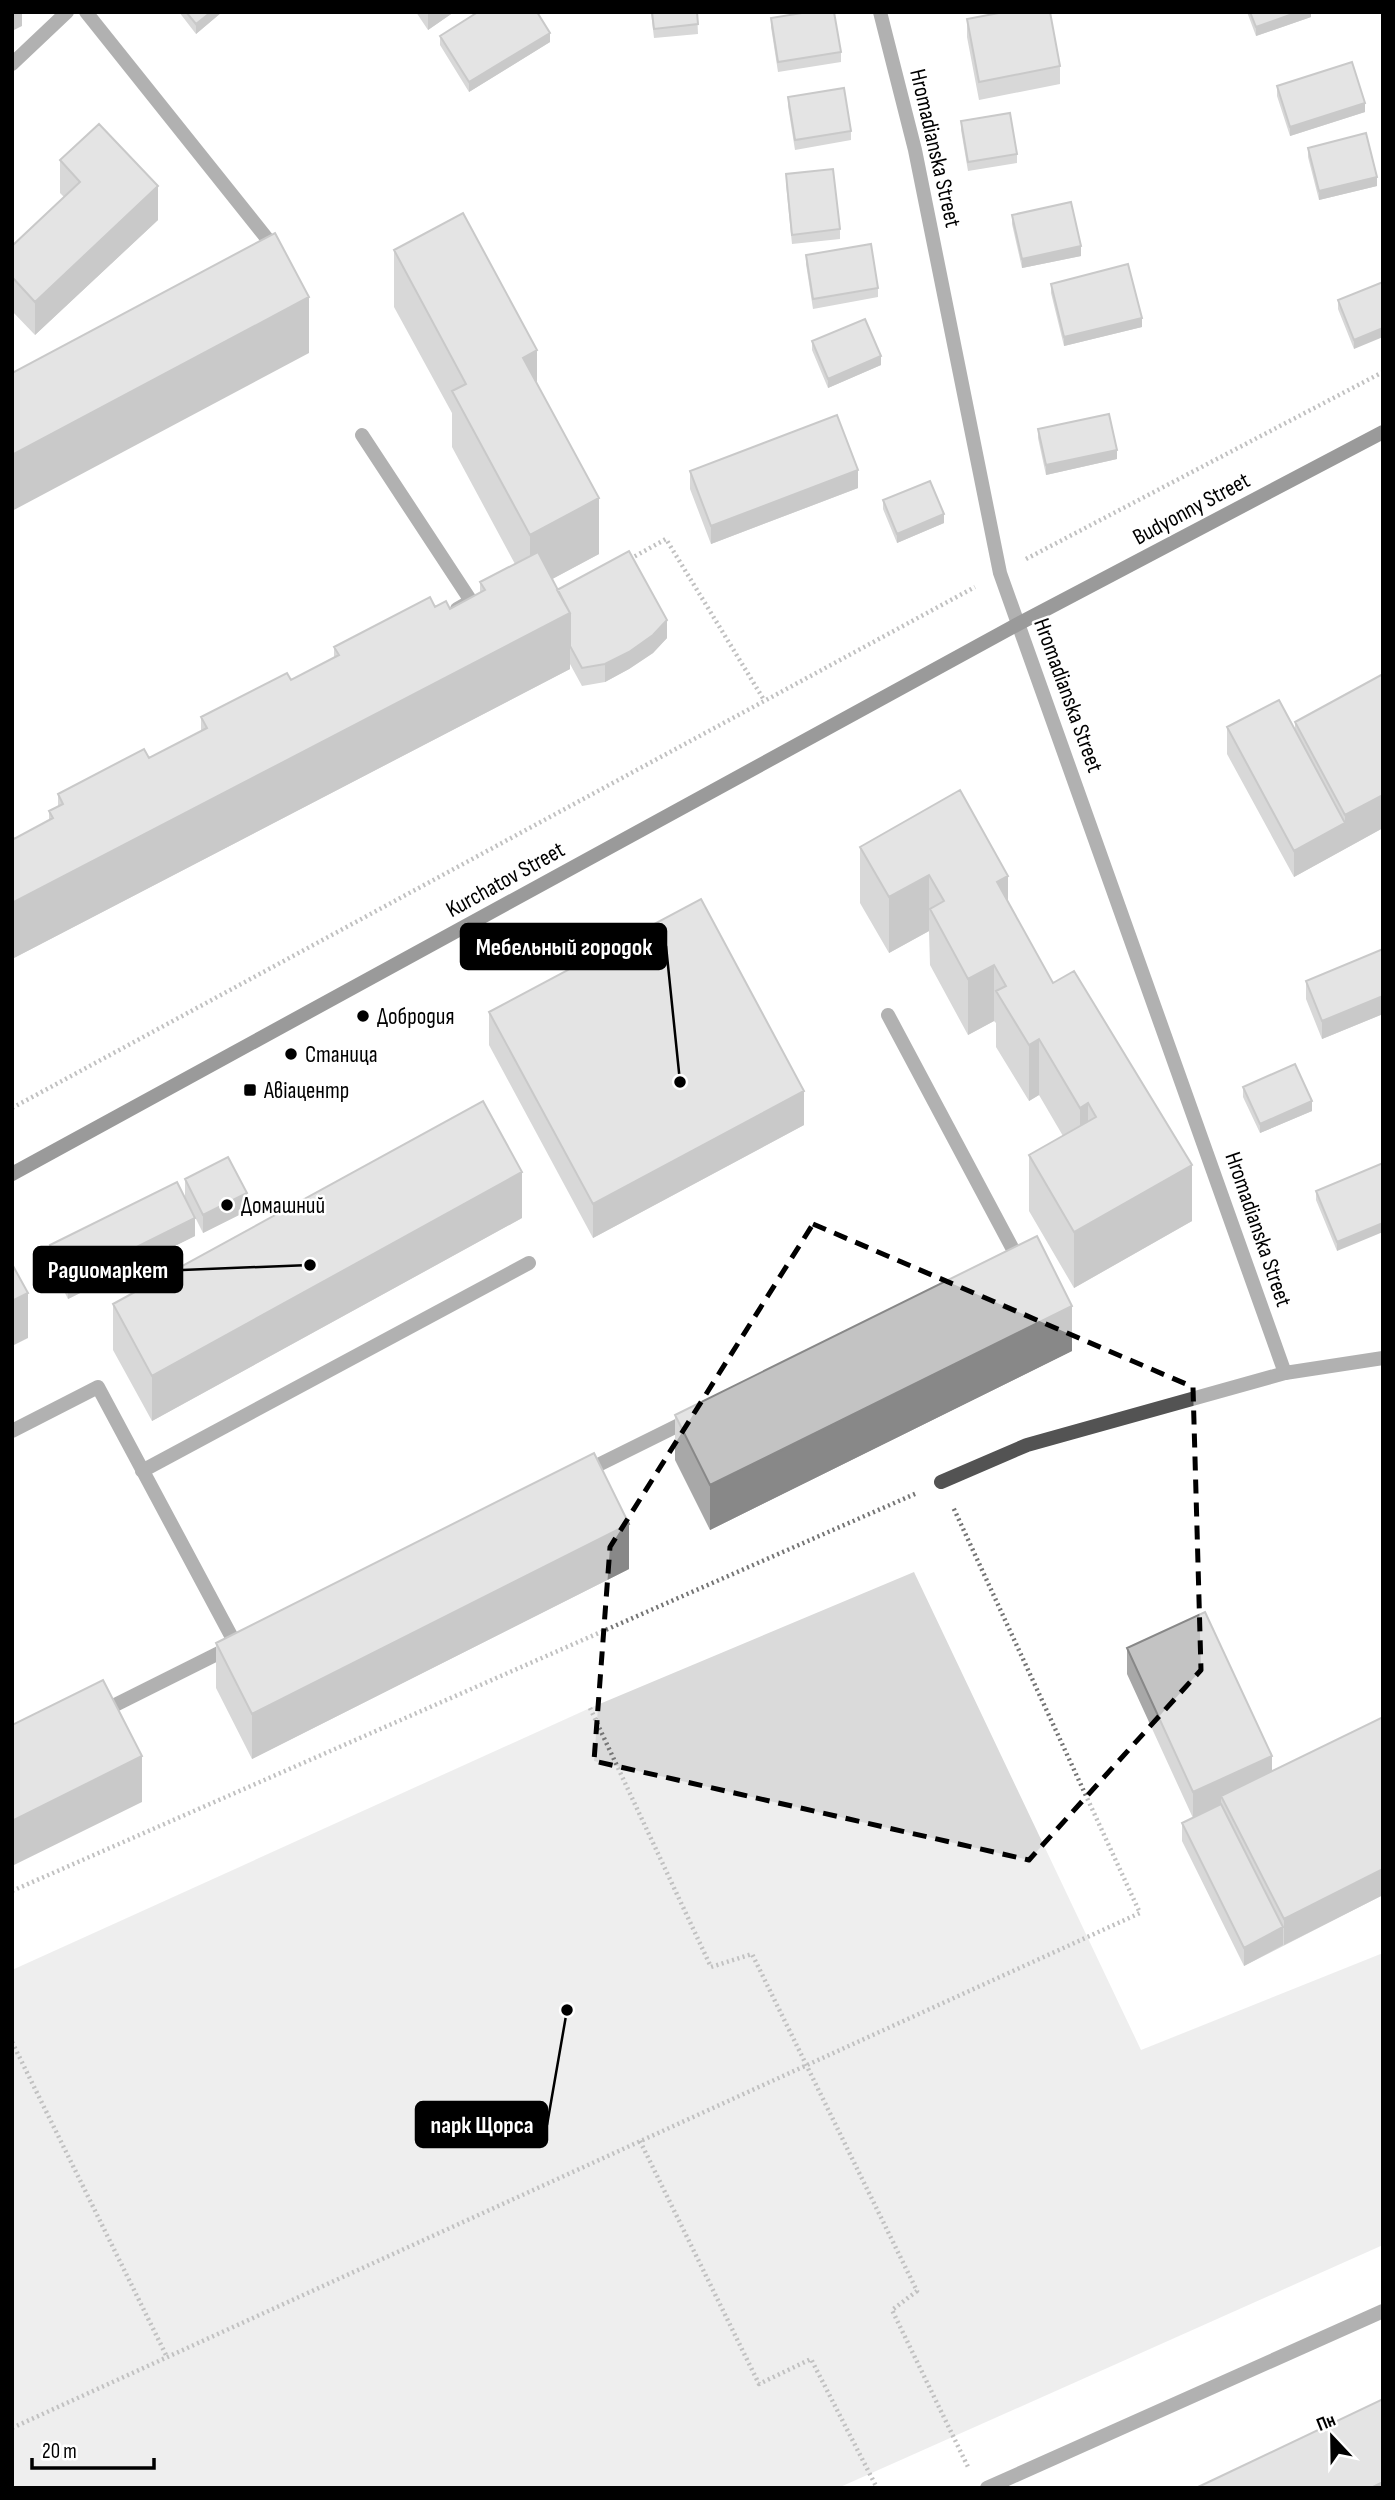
<svg xmlns="http://www.w3.org/2000/svg" width="1395" height="2500" viewBox="0 0 1395 2500" font-family="'Sofia Sans Condensed',sans-serif">
<style>
.green{fill:#dadada}
.lines{fill:none;stroke-linecap:round;stroke-linejoin:round}
.path{stroke:#757575;stroke-width:4.5;stroke-dasharray:2 3.5;stroke-linecap:butt}
.service{stroke:#535353;stroke-width:14}
.minor{stroke:#535353;stroke-width:14}
.secondary{stroke:#202020;stroke-width:14}
.wall{fill:#a8a8a8}
.shaded-wall{fill:#888}
.building{fill:#c3c3c3;stroke:#888;stroke-width:2}
.marked{fill:none;stroke:#000;stroke-width:5;stroke-dasharray:14 9;stroke-linejoin:round}
.poi-dot{fill:#000;stroke:#fff;stroke-width:2.5}
.labels{text-anchor:middle;stroke-width:5;stroke-linejoin:round;paint-order:stroke}
.street-label{font-size:23px;fill:#000;stroke:#fff}
.poi-label{font-size:23px;fill:#000;stroke:#fff;text-anchor:start}
.leader{fill:none;stroke:#000;stroke-width:2.5}
.callout-dot{fill:#000;stroke:#fff;stroke-width:2.5}
.callout{fill:#000;stroke:#000;stroke-width:2.5}
.callout-label{font-size:24px;text-anchor:middle;font-weight:bold;fill:#fff}
</style>
<rect width="100%" height="100%" fill="#fff"/>
<path class="green" d="M914,1572L1141,2050L1383,1953V2245L838,2488H12V1970L590,1708Z"/>
<g class="lines">
<path class="path" d="M630,559L666,539L764,700
M1026,559L1383,372
M12,1108L975,587
M590,1708L711,1967L752,1954L917,2291L892,2310L969,2469
M12,1891L917,1493
M12,2042L167,2357
M640,2141L759,2384L811,2359L877,2488
M12,2428L1140,1913L953,1507"/>
<path class="service" d="M86,12L277,251
M362,435L471,601L457,609
M888,1015L1017,1257L1010,1260
M12,1431L98,1387L236,1645
M142,1471L529,1263
M584,1472L691,1419
M941,1482L1027,1445L1285,1373
M101,1712L233,1646
M987,2488L1383,2311"/>
<path class="minor" d="M880,12L915,150L1000,573L1285,1373L1383,1358
M12,64L67,12"/>
<path class="secondary" d="M12,1174L1020,623L1383,432"/>
</g>
<path class="wall" d="M179,12H222L196,34Z
M416,12H454L428,30Z
M651,12H697L698,34L654,38Z
M1247,12H1311V17L1256,36Z
M771,18L841,52V62L778,72L771,27Z
M967,19L1060,66V84L979,100L967,37Z
M440,36L550,42L469,92L440,45Z
M1277,86L1365,112L1290,136L1277,96Z
M788,97L851,131V140L795,150L788,106Z
M961,121L1017,154V163L968,171L961,130Z
M1308,148L1377,186L1319,200L1308,157Z
M60,160L158,220L35,335L12,311V246L64,197L60,193Z
M786,174L840,229V239L792,244L786,184Z
M1012,215L1081,256L1022,268L1012,224Z
M394,250L537,384L599,554L552,579L557,590L667,638L653,653L629,669L605,682L582,686L570,664V669L12,959V836L14,839L49,820V811L58,806V794L149,758L201,731V717L291,680L334,658V647L435,607L450,609L480,593V582L515,564L452,447V413L394,307Z
M806,255L878,288V297L813,309L806,264Z
M1383,282L1354,349L1338,309V300Z
M1051,284L1142,327L1064,346L1051,293Z
M812,341L881,365L828,388L812,350Z
M1038,429L1117,459L1046,475L1038,438Z
M690,471L858,488L711,544L690,489Z
M883,500L944,523L897,543L883,509Z
M1383,674V828L1294,877L1227,754V727L1295,729V722Z
M860,847L1008,902L1053,983L1192,1221L1074,1288L1029,1211V1155L1063,1136L1039,1095L1029,1101L996,1047V1023L994,1021L968,1035L930,965L929,931L889,953L860,903Z
M1383,949V1014L1322,1039L1306,999V981Z
M489,1012L804,1125L593,1238L489,1045Z
M1243,1087L1312,1111L1260,1133L1243,1097Z
M1383,1163L1337,1251L1316,1200V1191Z
M185,1179L247,1211L203,1233L185,1197Z
M522,1218L152,1421L113,1350V1304Z
M195,1236L68,1299L50,1263V1245Z
M1072,1351L710,1530L675,1460V1415Z
M629,1569L252,1759L216,1688V1643Z
M1127,1648L1272,1771L1383,1717V1895L1244,1966L1182,1841V1823L1193,1818L1127,1674Z"/>
<path class="shaded-wall" d="M12,12H22V26L12,31Z
M211,12H222L196,34V24Z
M428,12H454L428,30Z
M1298,12H1311V17L1256,36V27Z
M550,33V42L469,92V82Z
M1365,103V112L1290,136V127Z
M1377,177V186L1319,200V191Z
M158,186V220L35,335V302Z
M1081,246V256L1022,268V259Z
M309,297V353L12,511V455Z
M1142,318V327L1064,346V337Z
M1383,328V337L1354,349V340Z
M537,350V406L523,358Z
M881,356V365L828,388V379Z
M1117,450V459L1046,475V465Z
M858,470V488L711,544V526Z
M599,498V554L530,591V535Z
M944,514V523L897,543V534Z
M570,613V669L12,959V903Z
M667,620V638L653,653L629,669L605,682V664Z
M1383,795V828L1294,877V851L1345,823V815Z
M929,875V931L889,953V897Z
M1008,876V932L997,882Z
M994,965V1021L968,1035V979Z
M1383,996V1014L1322,1039V1021Z
M1039,1039V1095L1029,1101V1045Z
M804,1091V1125L593,1238V1204Z
M1312,1101V1111L1260,1133V1124Z
M1088,1103V1159L1080,1164V1108Z
M1192,1165V1221L1074,1288V1232Z
M522,1172V1218L152,1421V1376Z
M247,1193V1211L203,1233V1215Z
M195,1218V1236L68,1299V1281Z
M1383,1223V1232L1337,1251V1242Z
M28,1293V1338L12,1346V1301Z
M1072,1306V1351L710,1530V1485Z
M629,1524V1569L252,1759V1714Z
M142,1756V1802L12,1866V1821Z
M1272,1756V1782L1221,1796V1805L1193,1818V1792Z
M1383,1869V1895L1284,1945V1919Z
M1283,1927V1945L1244,1966V1948Z
M1383,2482V2488H1371Z"/>
<path class="building" d="M186,12H211L196,24Z
M478,12H537L550,33L469,82L440,36Z
M652,12H697L698,24L654,29Z
M808,12H834L841,52L778,62L771,18Z
M1004,12H1050L1060,66L979,82L967,19Z
M1250,12H1298L1256,27Z
M1352,62L1365,103L1290,127L1277,86Z
M844,88L851,131L795,140L788,97Z
M1010,113L1017,154L968,162L961,121Z
M99,124L158,186L35,302L12,277V246L80,182L60,160Z
M1366,133L1377,177L1319,191L1308,148Z
M833,169L840,229L792,235L786,174Z
M1071,202L1081,246L1022,259L1012,215Z
M463,213L537,350L523,358L599,498L530,535L452,391L466,384L394,250Z
M275,233L309,297L12,455V373Z
M871,244L878,288L813,299L806,255Z
M1128,264L1142,318L1064,337L1051,284Z
M1383,282V328L1354,340L1338,300Z
M865,319L881,356L828,379L812,341Z
M1109,414L1117,450L1046,465L1038,429Z
M837,415L858,470L711,526L690,471Z
M930,481L944,514L897,534L883,500Z
M629,551L667,620L653,635L629,652L605,664L582,668L570,646V613L557,590Z
M538,552L570,613L12,903V836L14,839L53,818L49,811L63,804L58,794L144,749L149,758L207,728L201,717L287,673L291,680L339,655L334,647L430,597L435,607L446,601L450,609L485,590L480,582Z
M1383,674V795L1345,815L1295,722Z
M1279,700L1345,823L1294,851L1227,727Z
M960,790L1008,876L997,882L1053,983L1074,971L1192,1165L1074,1232L1029,1155L1096,1117L1088,1103L1080,1108L1039,1039L1029,1045L996,991L1006,986L994,965L968,979L930,909L944,901L929,875L889,897L860,847Z
M701,899L804,1091L593,1204L489,1012Z
M1383,949V996L1322,1021L1306,981Z
M1295,1064L1312,1101L1260,1124L1243,1087Z
M483,1101L522,1172L152,1376L113,1304Z
M228,1157L247,1193L203,1215L185,1179Z
M1383,1163V1223L1337,1242L1316,1191Z
M177,1182L195,1218L68,1281L50,1245Z
M1037,1236L1072,1306L710,1485L675,1415Z
M12,1264L28,1293L12,1301Z
M594,1453L629,1524L252,1714L216,1643Z
M1205,1612L1272,1756L1193,1792L1127,1648Z
M103,1680L142,1756L12,1821V1725Z
M1383,1717V1869L1284,1919L1221,1796Z
M1221,1804L1283,1927L1244,1948L1182,1823Z
M1383,2399V2482L1371,2488H1196Z"/>
<path d="M0 0H1395V2500H0ZM813,1224L1193,1387L1201,1670L1029,1860L594,1761L610,1547Z" fill="#fff" fill-opacity=".55" fill-rule="evenodd"/>
<path class="marked" d="M813,1224L1193,1387L1201,1670L1029,1860L594,1761L610,1547Z"/>
<g class="poi-dot">
<circle cx="363" cy="1016" r="7"/>
<circle cx="291" cy="1054" r="7"/>
<rect x="243" y="1083" width="14" height="14" rx="3.5"/>
<circle cx="227" cy="1205" r="7"/>
</g>
<g class="labels">
<g class="street-label">
<text transform="translate(936 148) rotate(77)" y="8">Hromadianska Street</text>
<text transform="translate(1191 508) rotate(-28)" y="8">Budyonny Street</text>
<text transform="translate(1069 695) rotate(70)" y="8">Hromadianska Street</text>
<text transform="translate(505 879) rotate(-29)" y="8">Kurchatov Street</text>
<text transform="translate(1259 1229) rotate(71)" y="8">Hromadianska Street</text>
</g>
<g class="poi-label">
<text x="377" y="1024">Добродия</text>
<text x="305" y="1062">Станица</text>
<text x="264" y="1098">Авіацентр</text>
<text x="241" y="1213">Домашний</text>
</g>
</g>
<path class="leader" d="M680 1082L666 946M310 1265L182 1270M567 2010L547 2125"/>
<g class="callout-dot">
<circle cx="680" cy="1082" r="7"/>
<circle cx="310" cy="1265" r="7"/>
<circle cx="567" cy="2010" r="7"/>
</g>
<g class="callout">
<rect x="461" y="924" width="205" height="45" rx="7"/>
<rect x="34" y="1247" width="148" height="45" rx="7"/>
<rect x="416" y="2102" width="131" height="45" rx="7"/>
</g>
<g class="callout-label">
<text x="564" y="955">Мебельный городок</text>
<text x="108" y="1278">Радиомаркет</text>
<text x="482" y="2133">парк Щорса</text>
</g>
<rect width="1395" height="2500" fill="none" stroke="#000000" stroke-width="28"/>
<g transform="translate(1332 2437) rotate(338)" stroke="#ffffff" stroke-width="5" paint-order="stroke">
<path d="M0-5L12 26L0 18L-12 26Z" fill="#000000"/>
<text y="-10" font-size="19" font-weight="bold" text-anchor="middle" fill="#000000">Пн</text>
</g>
<path d="M32 2458v10h122v-10" fill="none" stroke="#000000" stroke-width="3.5"/>
<text x="42" y="2458" font-size="21" fill="#000000" stroke="#ffffff" stroke-width="5" paint-order="stroke">20 m</text>
</svg>
